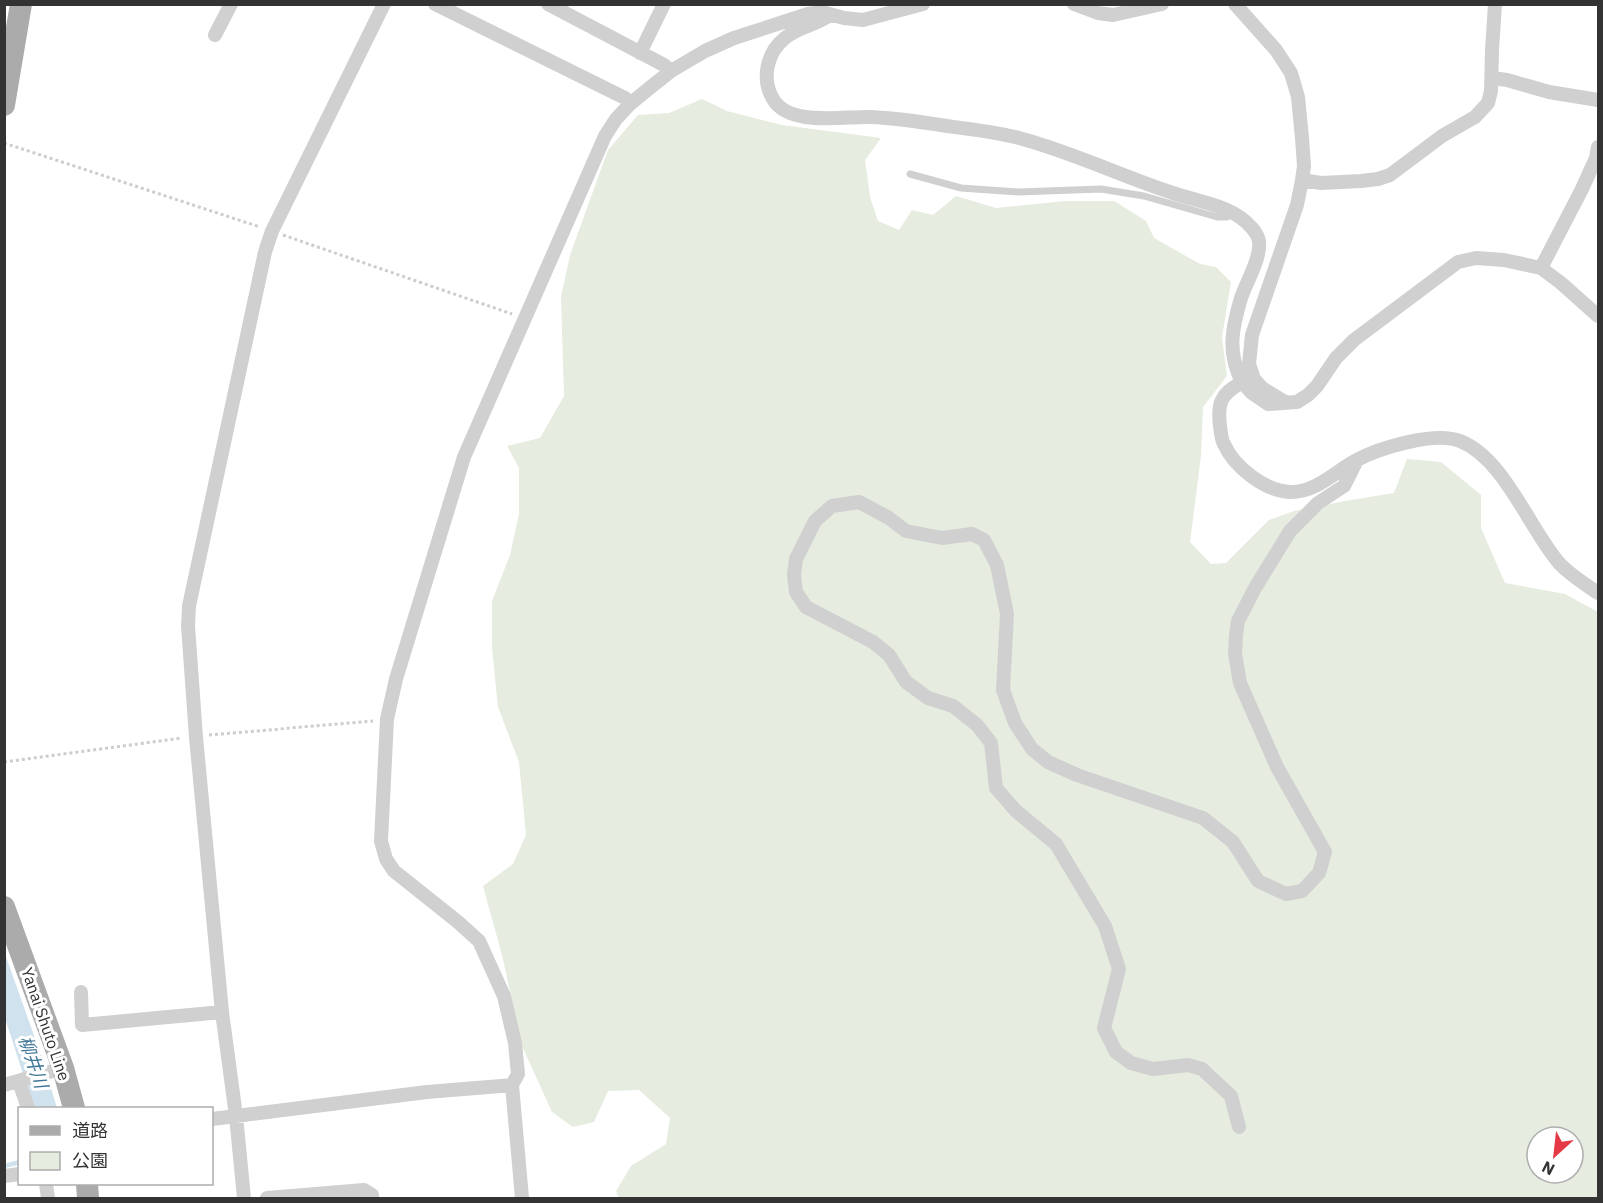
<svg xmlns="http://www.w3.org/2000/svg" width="1603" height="1203" viewBox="0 0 1603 1203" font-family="'IBM Plex Sans','Noto Sans JP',sans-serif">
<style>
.green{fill:#e6ecdf;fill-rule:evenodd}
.water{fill:#cfe2ee}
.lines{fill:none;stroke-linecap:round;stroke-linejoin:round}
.stream{stroke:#cfe2ee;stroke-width:4.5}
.path{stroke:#cdcdcd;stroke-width:3;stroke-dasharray:3 3;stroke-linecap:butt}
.lane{stroke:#d0d0d0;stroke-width:7}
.street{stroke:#d0d0d0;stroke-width:14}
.primary{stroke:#ababab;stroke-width:22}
.labels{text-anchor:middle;stroke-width:6;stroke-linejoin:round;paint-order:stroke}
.street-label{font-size:16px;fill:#333;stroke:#fff}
.water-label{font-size:18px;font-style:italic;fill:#3f7597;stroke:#fff}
</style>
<rect width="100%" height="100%" fill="#fff"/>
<path class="green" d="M702,99L727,111L782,125L881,138L865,160L870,197L878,221L899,230L912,210L933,215L956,196L996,208L1065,201H1114L1146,221L1154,238L1200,264L1216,267L1231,282L1222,337L1227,376L1203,407L1201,456L1190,542L1211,564L1226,563L1269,520L1294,511L1345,501L1394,493L1407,459L1441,462L1481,495V528L1505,583L1565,594L1598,612V1198H619L616,1191L631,1166L666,1144L670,1118L639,1090L608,1091L594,1122L573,1127L552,1112L522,1046L502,955L483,886L513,864L526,835L519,762L498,707L492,648V601L510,555L519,514V468L507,446L540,438L564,396L561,297L570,255L608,150L638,115L669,113ZM1537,1137H1573V1173H1537Z"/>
<path class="water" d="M4,951L42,1058L57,1108H34L5,1018Z"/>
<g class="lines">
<path class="stream" d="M4,1166L20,1162"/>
<path class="path" d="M4,143L260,227
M283,235L512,314
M209,735L373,721
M4,762L182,738"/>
<path class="lane" d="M910,174L961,188L1018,192L1101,189L1144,196L1217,217H1227L1231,214"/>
<path class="street" d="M435,4L625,98L630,104
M548,4L664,65L671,71
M1074,4L1098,13L1113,15L1162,4
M1235,4L1276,50L1291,73L1298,97L1302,138L1304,166L1302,180L1297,205L1252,335L1249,364L1254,379L1262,388L1285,402
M830,15C816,25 798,27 785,38C767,52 761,79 773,99C789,127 844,116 871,117C896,118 922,122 947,126C971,129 996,132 1019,138C1072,152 1121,176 1173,193C1199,202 1232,205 1251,227C1254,230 1259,237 1259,242C1261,258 1246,283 1241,298C1238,309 1234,322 1233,334C1231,350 1235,368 1242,382
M215,35L231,4
M640,53L664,4
M1492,78L1507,80L1549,92L1598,100
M1302,180L1321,183L1361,181L1378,179L1390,175L1442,136L1475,117L1488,103L1491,91L1492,50L1495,4
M1541,268L1582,189L1596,158L1598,147
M1598,316L1561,283L1541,268L1504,260L1476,258L1458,262L1354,340L1336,358L1317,386L1308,395L1297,402L1268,404L1252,393L1242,382C1235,387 1226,391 1222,400C1218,408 1219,418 1220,426C1221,432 1221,439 1224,444C1234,467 1266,492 1291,492C1316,492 1335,472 1355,461C1378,448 1435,431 1460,441C1504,458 1529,528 1559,563C1570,575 1585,584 1598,593
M81,992L82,1025L222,1012
M19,1082L28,1108
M4,1085L63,1068
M212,1119L427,1092L512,1085
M1239,1127L1231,1096L1202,1069L1188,1065L1153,1069L1131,1063L1116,1052L1104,1028L1119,969L1105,926L1056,844L1016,811L996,788L991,743L977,725L953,706L928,698L906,682L889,655L873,642L806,607L796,592L794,575L796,559L815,521L832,506L859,502L889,518L906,531L942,538L972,534L984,540L997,565L1007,614L1003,690L1015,723L1032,749L1048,762L1077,775L1203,818L1233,842L1258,881L1286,894L1302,891L1319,873L1325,852L1277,767L1240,683L1235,654L1236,635L1238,621L1255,588L1290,531L1318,503L1344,486L1357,460
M4,1176L20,1174
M46,1184L48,1198
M244,1198L236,1116L222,1012L196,737L188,626L189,606L265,252L272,231L384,4
M267,1198L364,1190L372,1195V1198
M522,1198L512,1085L518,1074L515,1043L504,996L479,941L458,922L394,871L386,859L381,841L387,719L396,679L464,457L605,136L616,119L630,104L652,86L671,71L705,51L734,38L808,14L822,12L844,18L863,20L923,4"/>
<path class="primary" d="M4,105L21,4
M4,907L63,1068L74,1108
M87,1184L88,1198"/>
</g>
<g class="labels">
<g class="street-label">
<text transform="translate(46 1024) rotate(71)" y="6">Yanai Shuto Line</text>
</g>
<g class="water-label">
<text transform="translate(33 1062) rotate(71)" y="6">柳井川</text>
</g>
</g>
<rect width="1603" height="1203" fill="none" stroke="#333333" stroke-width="12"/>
<rect x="18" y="1107" width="195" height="78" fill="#ffffff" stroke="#adadad" stroke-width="1.5"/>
<rect x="30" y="1126" width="30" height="9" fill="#ababab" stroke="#adadad" stroke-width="1.5"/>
<text x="72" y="1137" font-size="18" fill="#333333">道路</text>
<rect x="30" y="1152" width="30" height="18" fill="#e6ecdf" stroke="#adadad" stroke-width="1.5"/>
<text x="72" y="1167" font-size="18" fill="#333333">公園</text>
<g transform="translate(1555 1155) rotate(207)"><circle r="28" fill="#ffffff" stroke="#adadad" stroke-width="1.5"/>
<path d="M0-4.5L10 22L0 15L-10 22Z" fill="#e63946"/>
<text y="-9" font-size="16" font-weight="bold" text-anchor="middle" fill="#333333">N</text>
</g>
</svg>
